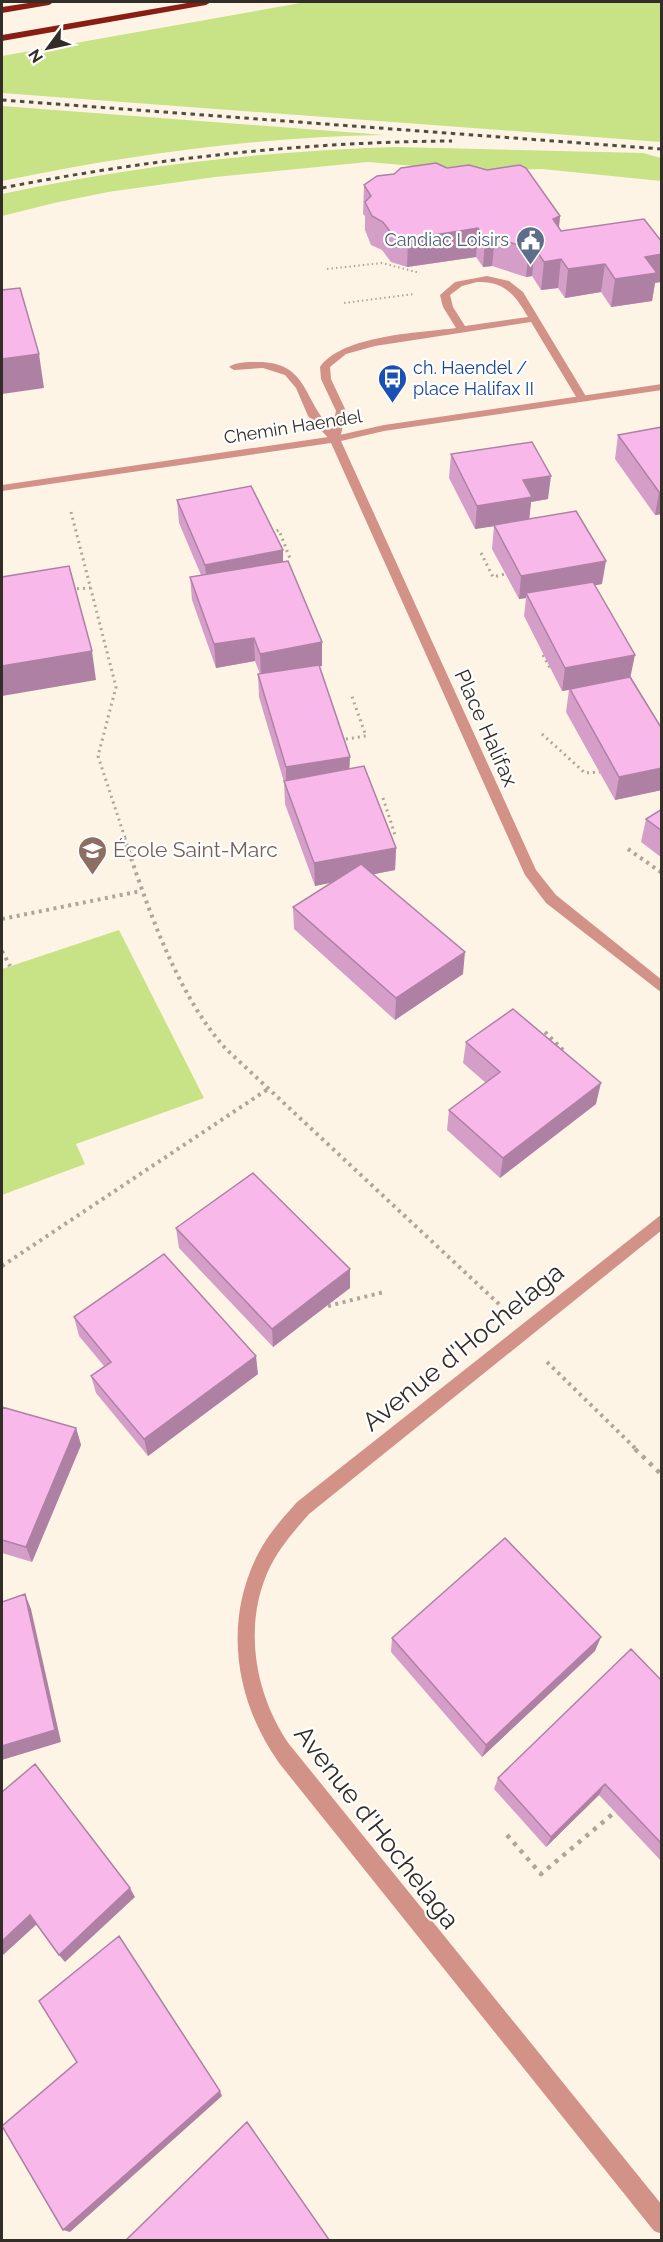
<svg xmlns="http://www.w3.org/2000/svg" width="663" height="2242" viewBox="0 0 663 2242" font-family="Raleway,sans-serif">
<style>
.green{fill:#c8e286}
.lines{fill:none;stroke-linecap:round;stroke-linejoin:round}
.path-far3{stroke:#aea69b;stroke-width:2;stroke-dasharray:1.5 3;stroke-linecap:butt}
.path-far2{stroke:#aea69b;stroke-width:3;stroke-dasharray:2 4;stroke-linecap:butt}
.path-far1{stroke:#aea69b;stroke-width:4;stroke-dasharray:3 4.5;stroke-linecap:butt}
.path{stroke:#aea69b;stroke-width:4.5;stroke-dasharray:4 6;stroke-linecap:butt}
.service{fill:#d39287;fill-rule:evenodd}
.minor{fill:#d39287;fill-rule:evenodd}
.motorway{fill:#891d13;fill-rule:evenodd}
.rail{stroke:#504b43;stroke-width:3;stroke-dasharray:4.5 4.5;stroke-linecap:butt}
.wall{fill:#d59ec9}
.shaded-wall{fill:#ae81a4}
.building{fill:#f8b8ea;stroke:#ae81a4;stroke-width:1.5}
.labels{text-anchor:middle;stroke-width:4.5;stroke-linejoin:round;paint-order:stroke}
.far-service-label{font-size:18px;fill:#4e5e75;stroke:#fff;text-anchor:end}
.far-transit-label{font-size:18px;fill:#164399;stroke:#fff;text-anchor:start}
.far-street-label{font-size:18px;fill:#322e27;stroke:#fff}
.street-label{font-size:21px;fill:#322e27;stroke:#fff}
.education-label{font-size:21px;fill:#785e54;stroke:#fff;text-anchor:start}
.near-street-label{font-size:26px;fill:#322e27;stroke:#fff}
</style>
<rect width="100%" height="100%" fill="#fef4e6"/>
<path class="green" d="M306,2H661V142L2,93V56Z
M2,106L385,135C256,137 127,155 2,181Z
M396,147L643,153L661,158V181L542,169L472,171L368,162L215,177L108,192L54,203L2,216V194C132,166 263,151 396,147Z
M119,930L204,1098L76,1144L85,1164L2,1195V969Z"/>
<g class="lines">
<path class="path-far3" d="M327,269L382,263L420,273
M344,303L414,294"/>
<path class="path-far2" d="M71,512L116,687L98,756L125,838
M271,533L279,530L291,561
M481,553L493,577L505,574
M71,589L91,588
M543,655L551,670
M542,734L585,773L600,772
M340,740L366,736L351,694
M383,798L396,838"/>
<path class="path-far1" d="M124,837C147,906 177,995 226,1049L500,1305
M389,839L396,837
M628,849L662,873
M2,919L141,891
M2,951L10,966
M545,1032L564,1051L561,1054
M2,1266L268,1089
M328,1306L384,1292
M547,1362L637,1450"/>
<path class="path" d="M635,1449L662,1475
M507,1835L541,1874L615,1812"/>
<path class="service" d="M487,276L509,281L523,292L587,398L586,400H578L531,322L375,346L346,354L330,367L331,379L346,411L340,439L335,442L331,441L308,416L296,388L285,375L263,368L234,370L229,367C236,362 247,362 256,362C309,361 302,400 332,429L336,411L321,379L320,367C343,335 418,333 456,328L443,307L440,295L455,282ZM477,282C505,281 515,295 528,317L465,326L453,307L450,295L462,286Z"/>
<path class="minor" d="M662,384V390L384,431L341,441L536,870L556,895L662,980V993L546,903L525,875L331,443L2,491V485L335,436L384,425Z
M662,1214V1230L309,1514C295,1530 281,1546 271,1565C242,1622 254,1693 289,1744L662,2205V2234L654,2231L279,1763C235,1701 223,1622 258,1554C268,1534 283,1518 297,1502Z"/>
<path class="motorway" d="M35,2H54L49,5L2,13V7Z
M193,2H211L206,5L2,41V35Z"/>
<path class="rail" d="M2,100L662,149
M2,188C151,159 300,142 452,141"/>
</g>
<path class="wall" d="M364,185L560,216L559,228L561,231L655,283L652,301L611,307L601,292L565,298L558,288L541,290L532,276L526,277L492,266L483,267L476,257L407,267L391,262L382,250L371,245L365,230V216L363,214Z
M662,427V514L655,515L615,459L618,435Z
M451,454L548,499L531,502L529,519L602,584L595,585L631,677L662,729V790L615,800L566,712L569,690L562,691L524,616L526,598L519,599L492,549L494,526L475,529L449,478Z
M177,500L283,562L322,642V666H319L349,769L396,848L395,870L373,874L463,974L395,1020L294,929L293,907L333,882L315,886L285,804L284,782L259,697L258,674H260L255,661L216,668L192,600L190,577L201,575L179,523Z
M662,809V858L641,842L646,819Z
M466,1042L596,1104L500,1178L447,1130L449,1110L486,1083L463,1063Z
M176,1228L350,1288L273,1347L179,1248Z
M74,1317L258,1374L148,1456L96,1393L91,1376L104,1366L79,1336Z
M2,1407L76,1428L81,1445L32,1562L2,1553Z
M392,1638L595,1651L482,1757L391,1652Z
M662,1681V1862L599,1795L546,1847L494,1789L498,1778Z"/>
<path class="shaded-wall" d="M560,216L557,244L553,219Z
M478,228L476,257L407,267L408,239Z
M495,237L492,266L483,267L485,239Z
M535,248L532,276L526,277L529,249Z
M662,254V282L655,283L652,301L611,307L615,279L645,257Z
M561,259L558,288L541,290L544,262Z
M605,264L601,292L565,298L568,269Z
M39,354L44,388L2,394V359Z
M551,476L548,499L531,502L529,521L475,529L477,506L523,480Z
M659,492H662V514L655,515Z
M283,550V573L207,588L205,565Z
M606,561L602,584L529,597L526,593V598L519,599L521,576Z
M254,638L255,661L216,668L214,644Z
M322,642V666L261,677L260,654Z
M92,651L96,680L2,696V666Z
M635,655L630,679L562,691L565,668Z
M350,757L349,779L286,787V767Z
M662,768V790L615,800L619,777Z
M396,848L395,870L315,886L314,863Z
M465,952L463,974L395,1020L396,998Z
M601,1083L596,1104L500,1178L503,1158Z
M350,1269V1288L273,1347L272,1329Z
M256,1356L258,1374L148,1456L144,1439Z
M76,1428L81,1445L32,1562L26,1547Z
M25,1594L31,1609L61,1742L2,1760V1746Z
M601,1637L595,1651L482,1757L486,1745Z
M605,1784L599,1795L546,1847L551,1837Z
M130,1888L135,1897L65,1962L59,1955Z
M30,1915L37,1924L2,1956V1941Z
M220,2091L222,2096L70,2232L63,2230Z"/>
<path class="building" d="M436,163L447,168L469,165L487,170L520,165L526,168L560,216L553,219L561,231L644,219L662,242V254L645,257L657,273L615,279L605,264L568,269L561,259L544,262L535,248L529,249L495,237L485,239L478,228L408,239L392,234L383,222L372,216L365,202L371,196L364,185L377,176L394,174L401,168Z
M20,288L39,354L2,359V290Z
M662,427V492H659L618,435Z
M532,442L551,476L523,480L532,497L477,506L451,454Z
M251,486L283,550L205,565L177,500Z
M576,511L606,561L521,576L494,525Z
M288,561L322,642L260,654L254,638L214,644L190,577Z
M69,566L92,651L2,666V577Z
M593,582L635,655L565,668L526,593Z
M319,665L350,757L286,767L258,674Z
M630,677L662,729V768L619,777L570,689Z
M364,766L396,848L314,863L284,781Z
M662,809V831L646,819Z
M361,864L465,952L396,998L293,907Z
M513,1009L601,1083L503,1158L449,1110L500,1072L466,1042Z
M253,1173L350,1269L272,1329L176,1228Z
M164,1254L256,1356L144,1439L91,1376L111,1362L74,1317Z
M2,1407L76,1428L26,1547L2,1540Z
M505,1538L601,1637L486,1745L392,1638Z
M25,1594L55,1730L2,1746V1602Z
M631,1649L662,1681V1844L605,1784L551,1837L498,1778Z
M35,1764L130,1888L59,1955L30,1915L2,1941V1792Z
M119,1936L220,2091L63,2230L2,2126L77,2062L39,2001Z
M247,2122L330,2241H125Z"/>
<defs>
<symbol id="civic-pin" viewBox="-11 -11 22 30"><path d="M0 17L-7.5 6A9.5 9.5 0 1 1 7.5 6Z" fill="#5c6f8a" stroke="#fff"/><path d="M-.6-6.5H3V-4.5H.6V-3L4-1V1h2V6H-6V1h2V-1L-.6-3ZM-1.2 2.5V6h2.4V2.5Z" fill="#fff"/></symbol>
<symbol id="bus-pin" viewBox="-11 -11 22 30"><path d="M0 17L-7.5 6A9.5 9.5 0 1 1 7.5 6Z" fill="#1a4fb4" stroke="#fff"/><path d="M-5-6H5V4H4V6H2V4H-2V6H-4V4H-5ZM-3.5-4V0h7V-4ZM-3.5 1.2v1.5H-2V1.2ZM2 1.2v1.5H3.5V1.2Z" fill="#fff"/></symbol>
<symbol id="school-pin" viewBox="-11 -11 22 30"><path d="M0 17L-7.5 6A9.5 9.5 0 1 1 7.5 6Z" fill="#8d6e63" stroke="#fff"/><path d="M0-5L7-2L0 1L-7-2ZM-4 1L0 2.5L4 1V4Q0 6-4 4Z" fill="#fff"/></symbol>
</defs>
<g fill-rule="evenodd">
<use href="#civic-pin" x="514" y="224" width="33" height="45"/>
<use href="#bus-pin" x="376" y="362" width="33" height="45"/>
<use href="#school-pin" x="76" y="834" width="33" height="45"/>
</g>
<g class="labels">
<g class="far-service-label">
<text x="509" y="246">Candiac Loisirs</text>
</g>
<g class="far-transit-label">
<text x="413" y="374">ch. Haendel /<tspan x="413" dy="21">place Halifax II</tspan></text>
</g>
<g class="far-street-label">
<text transform="translate(293 427) rotate(-9)" y="6">Chemin Haendel</text>
</g>
<g class="street-label">
<text transform="translate(486 728) rotate(66)" y="7">Place Halifax</text>
</g>
<g class="education-label">
<text x="113" y="857">École Saint-Marc</text>
</g>
<g class="near-street-label">
<text transform="translate(463 1347) rotate(-39)" y="9">Avenue d'Hochelaga</text>
<text transform="translate(377 1827) rotate(52)" y="9">Avenue d'Hochelaga</text>
</g>
</g>
<rect width="663" height="2242" fill="none" stroke="#322e27" stroke-width="6"/>
<g transform="translate(48 48) rotate(237)" stroke="#ffffff" stroke-width="4.5" paint-order="stroke">
<path d="M0-4.5L10 22L0 15L-10 22Z" fill="#322e27"/>
<text y="-9" font-size="16" font-weight="bold" text-anchor="middle" fill="#322e27">N</text>
</g>
</svg>
